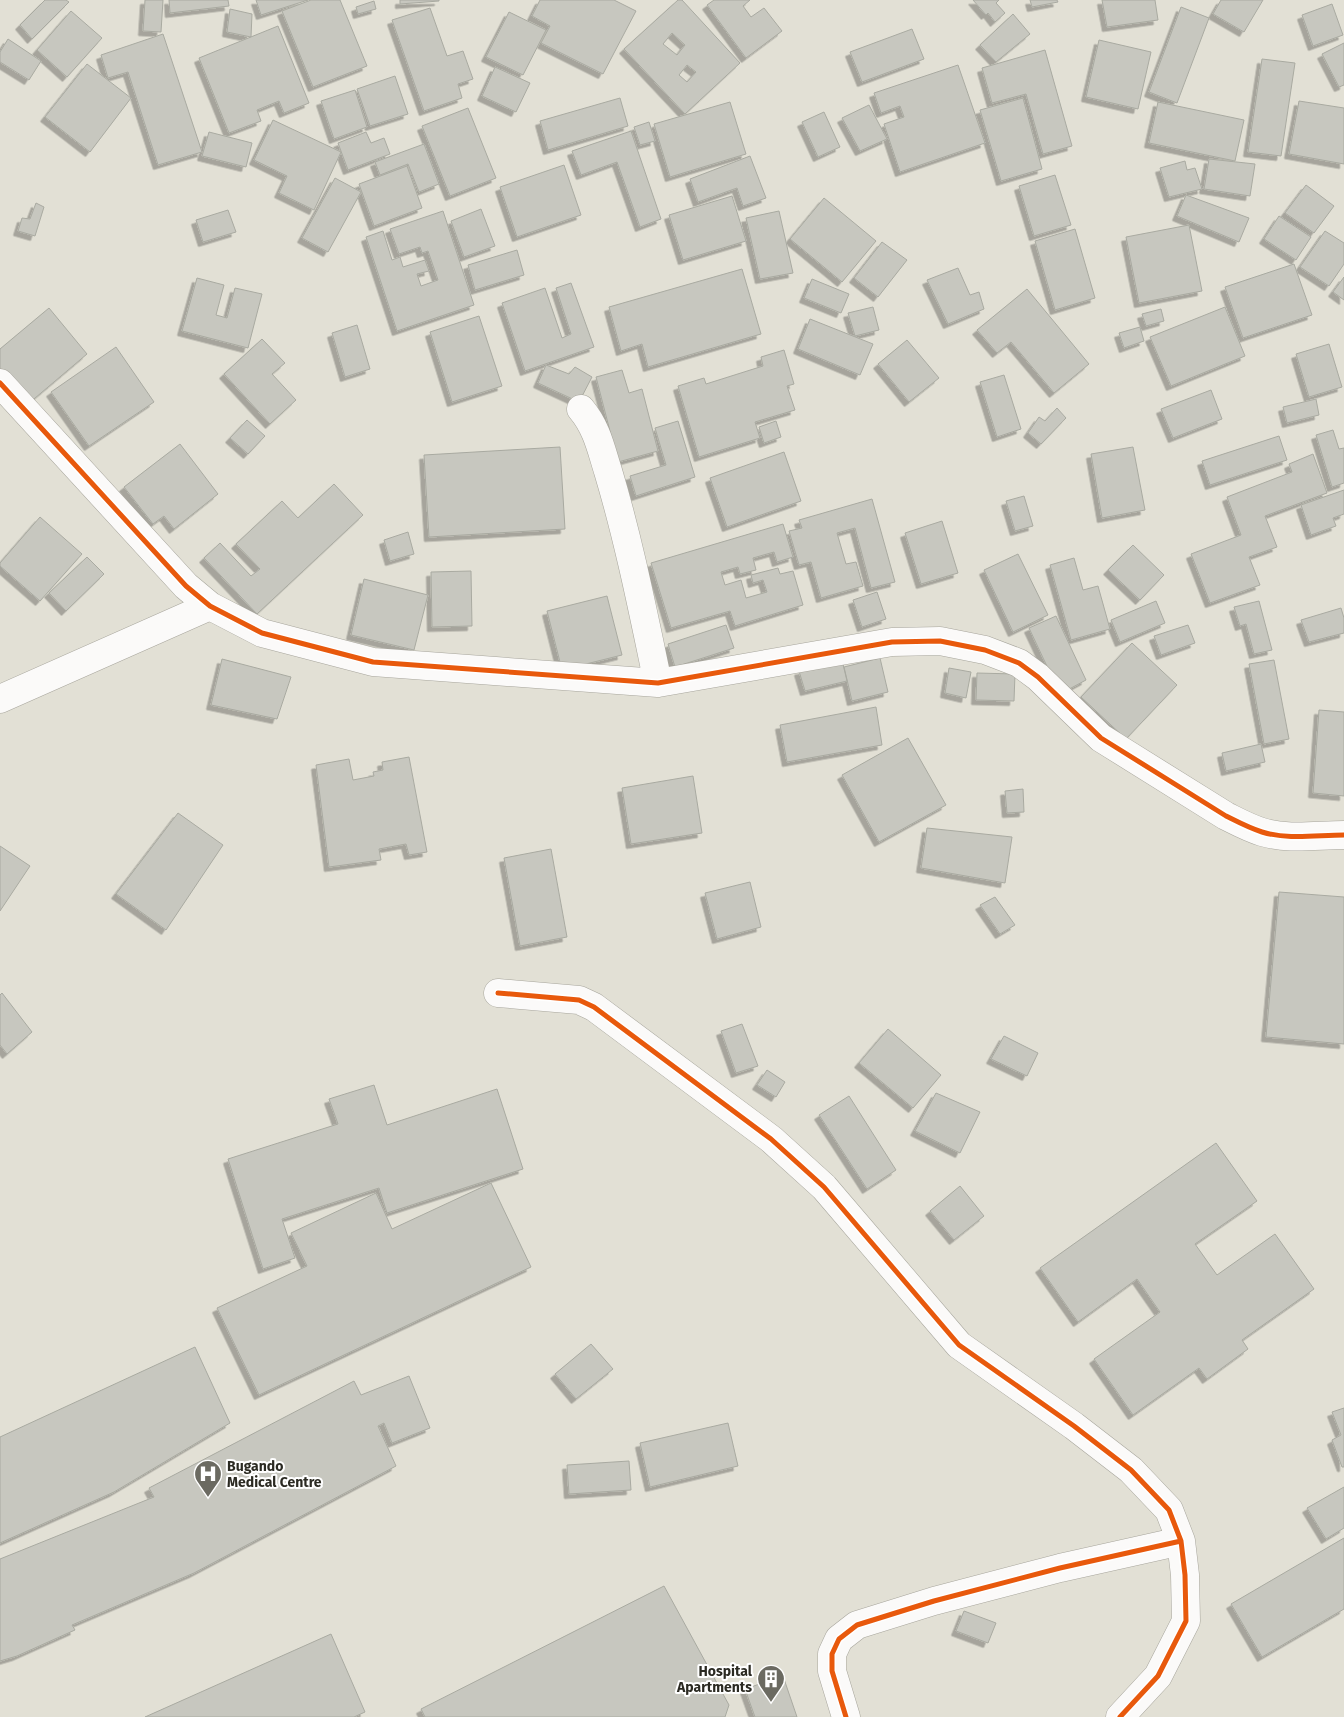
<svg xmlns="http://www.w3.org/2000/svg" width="1344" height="1717" viewBox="0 0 1344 1717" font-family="'Fira Sans',sans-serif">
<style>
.building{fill:#c7c7bf;stroke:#a9aaa1;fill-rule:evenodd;filter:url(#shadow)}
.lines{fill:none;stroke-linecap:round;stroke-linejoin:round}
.minor-casing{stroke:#a7a59c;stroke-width:29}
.minor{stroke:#fbfaf9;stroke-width:28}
.cycleway-casing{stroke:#fff;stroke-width:8}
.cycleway{stroke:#e8590c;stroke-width:5}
.labels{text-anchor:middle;stroke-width:4;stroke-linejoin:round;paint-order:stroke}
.poi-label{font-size:14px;font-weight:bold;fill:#2b2a22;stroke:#fff;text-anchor:start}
</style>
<defs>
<filter id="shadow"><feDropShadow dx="-4.5" dy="4.5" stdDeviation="0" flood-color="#0004"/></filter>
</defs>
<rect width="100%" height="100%" fill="#e2e0d5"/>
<path class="building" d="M45,0H66L69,2L32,39L20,25Z
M145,0H163L161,32L143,31Z
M169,0H228L229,6L170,13Z
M256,0H308L261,15Z
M311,0H340L367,66L313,87L282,11Z
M400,0H439V1L400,4Z
M540,0H614L636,11L603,74L541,43L550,26L532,16Z
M678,0H682L740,63L685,114L624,49ZM672,33L685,45L677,55L663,44ZM687,65L696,72L687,82L679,75Z
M714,0H750L743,6L751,17L764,8L782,31L746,58L707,5Z
M973,0H999L996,3L1005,13L995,22L988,13L986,15Z
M1030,0H1057L1058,2L1032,7Z
M1102,0H1155L1158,20L1107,27Z
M1221,0H1263L1244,32L1213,14Z
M374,1L376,9L358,14L356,7Z
M1332,4L1343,35L1313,46L1302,15Z
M1181,7L1209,18L1177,103L1149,92Z
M430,8L447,56L463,51L473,79L458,84L462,98L424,111L392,20Z
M230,9L252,14L251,37L227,32Z
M71,11L102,38L67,77L37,50Z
M509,12L546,30L523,75L486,57Z
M1013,14L1030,34L996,62L980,45Z
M278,26L309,103L284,113L279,101L257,110L261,121L229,133L199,58Z
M912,29L924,59L862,82L850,52Z
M163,34L202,152L158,165L128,72L108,78L101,55Z
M8,39L41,61L29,80L0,62V52Z
M1099,40L1151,52L1138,109L1086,97Z
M1344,43V85L1339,87L1322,54Z
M1045,50L1072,146L1043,154L1026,94L992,103L982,68Z
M1262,59L1295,63L1281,156L1248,152Z
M87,64L131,98L90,152L45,117Z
M958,65L985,143L900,172L884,124L904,117L900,106L881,113L874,93Z
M495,67L530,83L516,112L482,96Z
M395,76L408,114L370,126L357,89Z
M355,90L367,127L334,139L321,101Z
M620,98L628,126L548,150L540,121Z
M1023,98L1042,169L1001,181L980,110Z
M1299,101L1344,108V164L1289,154Z
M730,102L746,154L670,177L654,124Z
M1158,102L1244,120L1235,161L1149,143Z
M869,105L887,139L860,151L842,118Z
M468,108L496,178L450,196L422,126Z
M824,112L840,147L818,157L802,122Z
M273,120L341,152L314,210L279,193L287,176L254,160Z
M649,122L655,141L640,145L634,127Z
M631,131L661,219L640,227L617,162L581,175L572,151Z
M209,132L252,143L246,167L202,156Z
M366,132L371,143L384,138L390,154L348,170L338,143Z
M424,144L439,184L419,192L408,164L380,175L375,162Z
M750,156L766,198L743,206L737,188L698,202L690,179Z
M1209,159L1255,164L1250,196L1204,189Z
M1185,161L1187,170L1195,168L1202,189L1169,197L1160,168Z
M564,165L581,215L517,237L500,187Z
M407,166L422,208L374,226L359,184Z
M1055,175L1071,225L1034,236L1019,186Z
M335,178L361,192L328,252L302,238Z
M1306,185L1334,206L1314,233L1285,213Z
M1186,195L1249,218L1239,242L1177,216Z
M732,196L746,241L683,260L669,215Z
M824,198L876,241L842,282L790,239Z
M36,203L44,207L35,236L18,231L22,218L30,219Z
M481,209L495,246L464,257L451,221Z
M228,210L236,232L203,242L196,220Z
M443,211L474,305L397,331L366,237L383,231L392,260L400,257L403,267L425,260L429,271L417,274L421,286L438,280L428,251L422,253L420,247L399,254L390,229Z
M779,211L793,273L760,279L746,218Z
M1279,216L1311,237L1296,260L1264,239Z
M1189,225L1202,291L1139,303L1126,237Z
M1075,229L1095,298L1055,310L1035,241Z
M1325,231L1344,243V264L1329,286L1300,267Z
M882,242L907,260L878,297L854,278Z
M517,250L524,275L475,290L468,265Z
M1294,264L1312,315L1243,338L1225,287Z
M958,268L970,295L979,292L984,309L948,324L927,280Z
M742,269L761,334L648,367L642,344L621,351L609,307Z
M1344,277V300L1333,292Z
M197,278L224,285L216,315L227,318L235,288L262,294L248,348L182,331Z
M812,279L849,294L841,313L804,298Z
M571,283L594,347L525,371L502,303L545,288L562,338L571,334L556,288Z
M1027,289L1089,364L1054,393L1011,342L997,353L977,330Z
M873,307L879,330L855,336L848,313Z
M1225,307L1245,356L1171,386L1150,337Z
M49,308L87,354L28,404L0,371V349Z
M1161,309L1164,321L1146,326L1142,314Z
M479,316L502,386L452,402L430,332Z
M810,319L873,344L860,375L798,349Z
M357,325L370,369L345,377L332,333Z
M1140,327L1144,341L1124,348L1119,333Z
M262,339L285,363L272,374L296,400L270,424L224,374Z
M907,340L939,378L909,402L878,364Z
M1329,344L1342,387L1309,397L1296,354Z
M116,347L154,402L89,446L51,392Z
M784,350L794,384L787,386L795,410L755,422L760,438L699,457L678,386L704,378L706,384L763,366L761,357Z
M546,365L569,374L575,367L592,377L579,402L538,383Z
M622,370L629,393L642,389L658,451L618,462L596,377Z
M1004,375L1021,429L997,437L980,382Z
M1211,390L1222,419L1173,438L1161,409Z
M1316,399L1319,415L1287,423L1283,407Z
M1057,408L1066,418L1041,444L1028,433L1039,417L1045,421Z
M247,420L265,436L248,454L230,438Z
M678,421L695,477L636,496L630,476L666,465L655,428Z
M776,421L781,437L764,443L759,427Z
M1333,430L1339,449L1344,448V483L1332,487L1316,435Z
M1279,436L1287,460L1210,485L1202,461Z
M180,444L218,494L174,529L164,516L153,524L124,487Z
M560,447L565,529L429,537L424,455Z
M1133,447L1145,510L1102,518L1091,454Z
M784,452L801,501L727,527L710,478Z
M1313,454L1327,493L1265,516L1277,547L1249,557L1260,585L1210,603L1191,554L1241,535L1227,497L1292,472L1289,464Z
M334,484L363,515L257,614L204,558L220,543L251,576L260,569L236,544L282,501L298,518Z
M1344,490V514L1333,518L1336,526L1311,535L1301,505Z
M1024,496L1033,526L1015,531L1006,501Z
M872,499L895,582L871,588L855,528L837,533L846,564L856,562L863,586L821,598L811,562L799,565L789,531L802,528L799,520Z
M40,517L82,554L40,601L0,566V563Z
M942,521L958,573L921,584L905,533Z
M783,524L793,557L777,562L774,552L753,558L756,570L740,574L738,567L721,572L725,585L741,580L746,598L767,592L763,580L753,583L751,575L778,568L780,574L793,571L803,605L735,626L730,611L671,628L651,563Z
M408,532L414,554L390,561L384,540Z
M1133,545L1164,575L1140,600L1108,570Z
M1018,554L1048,615L1013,632L984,570Z
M87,557L104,574L66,611L49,593Z
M1074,558L1083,590L1098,586L1110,629L1071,640L1050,565Z
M471,571L472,626L432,627L431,572Z
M364,579L428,595L414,650L351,635Z
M877,592L886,619L862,627L853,600Z
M607,596L622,655L562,670L547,611Z
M1156,601L1165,623L1120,642L1111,620Z
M1259,601L1272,650L1254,654L1246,624L1240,626L1234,607Z
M1341,608L1344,618V633L1309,642L1301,620Z
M1056,616L1086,680L1060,694L1029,628Z
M726,625L734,648L675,667L668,644Z
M1188,625L1195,643L1161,655L1154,636Z
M1132,643L1177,685L1126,739L1081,697Z
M880,658L888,692L852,701L844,667Z
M222,659L291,677L277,719L211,705Z
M842,660L847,681L805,691L799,671Z
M1274,660L1289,739L1264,744L1249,664Z
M949,668L971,672L966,698L945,693Z
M977,673L1015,674L1014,701L976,700Z
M876,707L882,745L787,762L780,725Z
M1319,710L1344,712V796L1313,793Z
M908,738L946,805L879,842L842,775Z
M1261,744L1265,762L1226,771L1222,753Z
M409,757L427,852L409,855L406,844L379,849L381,860L329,867L316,765L349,759L353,780L374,776L373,772L383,770L382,762Z
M693,776L702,833L631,844L622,788Z
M1023,789L1024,812L1007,813L1005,791Z
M178,813L223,845L166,930L116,894Z
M927,828L1012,837L1005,883L921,868Z
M0,846L30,866L0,911Z
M551,849L567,937L520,946L504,858Z
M750,882L761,927L717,939L705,893Z
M1279,892L1344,897V1044L1266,1037Z
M995,897L1015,925L1000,934L980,905Z
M2,993L32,1032L7,1054L0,1045V995Z
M742,1024L758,1066L736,1073L721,1031Z
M888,1029L941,1075L913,1108L859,1063Z
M1004,1036L1038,1053L1027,1076L991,1059Z
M767,1070L785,1082L776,1097L757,1085Z
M374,1085L387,1125L497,1089L523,1169L387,1213L379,1188L282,1219L295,1258L263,1269L228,1159L338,1124L329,1099Z
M936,1093L980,1112L960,1153L915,1131Z
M849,1096L896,1170L867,1189L819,1115Z
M1216,1143L1257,1201L1195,1244L1217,1275L1275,1234L1314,1289L1242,1340L1248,1349L1207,1379L1199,1368L1133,1415L1094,1359L1160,1312L1137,1279L1078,1322L1040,1268Z
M491,1183L531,1267L259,1395L217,1308L307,1266L291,1233L376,1193L392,1229Z
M960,1186L984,1216L954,1240L930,1211Z
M591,1344L613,1369L576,1399L555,1374Z
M195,1347L230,1423L114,1492L0,1543V1437Z
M409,1376L430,1428L392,1443L384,1423L378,1426L396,1466L194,1573L72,1625L75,1630L17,1656L0,1661V1559L154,1497L149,1488L354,1381L361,1395Z
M1344,1408V1467H1342L1332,1440L1341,1435L1332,1412Z
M728,1423L738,1466L650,1487L640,1443Z
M629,1461L631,1490L569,1494L567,1465Z
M1344,1487V1528L1326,1539L1307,1508Z
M1344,1538V1609L1262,1657L1231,1604Z
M664,1586L729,1705L725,1717H425L421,1709Z
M964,1611L996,1623L988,1643L956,1631Z
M331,1634L365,1712L354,1717H145Z
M783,1676L797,1717H755L745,1689Z"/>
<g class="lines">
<defs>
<path id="minor" d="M0,383L186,586L210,606L262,633L373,662L658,683L892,642L940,641L985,650L1019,663L1038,677L1101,738L1226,816C1238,822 1249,828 1262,832C1288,840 1317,835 1344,835
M581,409C597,428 601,449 608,471C629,541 643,612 658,683
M0,699L210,606
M498,993L579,1000L594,1007L771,1139L824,1187L959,1345L1074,1426L1131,1470L1169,1510L1181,1541L1185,1575L1186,1621L1158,1676L1120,1717
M846,1717L832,1671V1654L839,1639L857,1625L934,1601L1060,1568L1181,1541"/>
</defs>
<use href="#minor" class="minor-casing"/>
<use href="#minor" class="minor"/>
<defs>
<path id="cycleway" d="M0,383L186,586L210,606L262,633L373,662L658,683L892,642L940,641L985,650L1019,663L1038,677L1101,738L1226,816C1238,822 1249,828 1262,832C1288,840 1317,835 1344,835
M498,993L579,1000L594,1007L771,1139L824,1187L959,1345L1074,1426L1131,1470L1169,1510L1181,1541L1185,1575L1186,1621L1158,1676L1120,1717
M846,1717L832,1671V1654L839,1639L857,1625L934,1601L1060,1568L1181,1541"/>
</defs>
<use href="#cycleway" class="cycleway-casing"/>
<use href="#cycleway" class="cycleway"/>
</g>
<defs>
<symbol id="hospital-pin" viewBox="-11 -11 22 30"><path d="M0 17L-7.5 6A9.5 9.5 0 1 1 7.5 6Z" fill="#6b6a61" stroke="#fff"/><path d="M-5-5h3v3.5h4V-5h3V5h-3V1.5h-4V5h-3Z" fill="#fff"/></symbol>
<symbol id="building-pin" viewBox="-11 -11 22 30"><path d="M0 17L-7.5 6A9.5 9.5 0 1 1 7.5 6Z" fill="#6b6a61" stroke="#fff"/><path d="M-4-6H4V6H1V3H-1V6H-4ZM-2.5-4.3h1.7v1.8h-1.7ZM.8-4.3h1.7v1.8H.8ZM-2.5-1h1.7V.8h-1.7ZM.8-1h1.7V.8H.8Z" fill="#fff"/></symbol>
</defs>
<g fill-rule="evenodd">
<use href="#hospital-pin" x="192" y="1458" width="32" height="43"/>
<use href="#building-pin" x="755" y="1663" width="32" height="43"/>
</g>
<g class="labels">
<g class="poi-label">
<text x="227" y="1471">Bugando<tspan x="227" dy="16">Medical Centre</tspan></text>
<text x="752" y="1676" text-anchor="end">Hospital<tspan x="752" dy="16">Apartments</tspan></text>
</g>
</g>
</svg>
